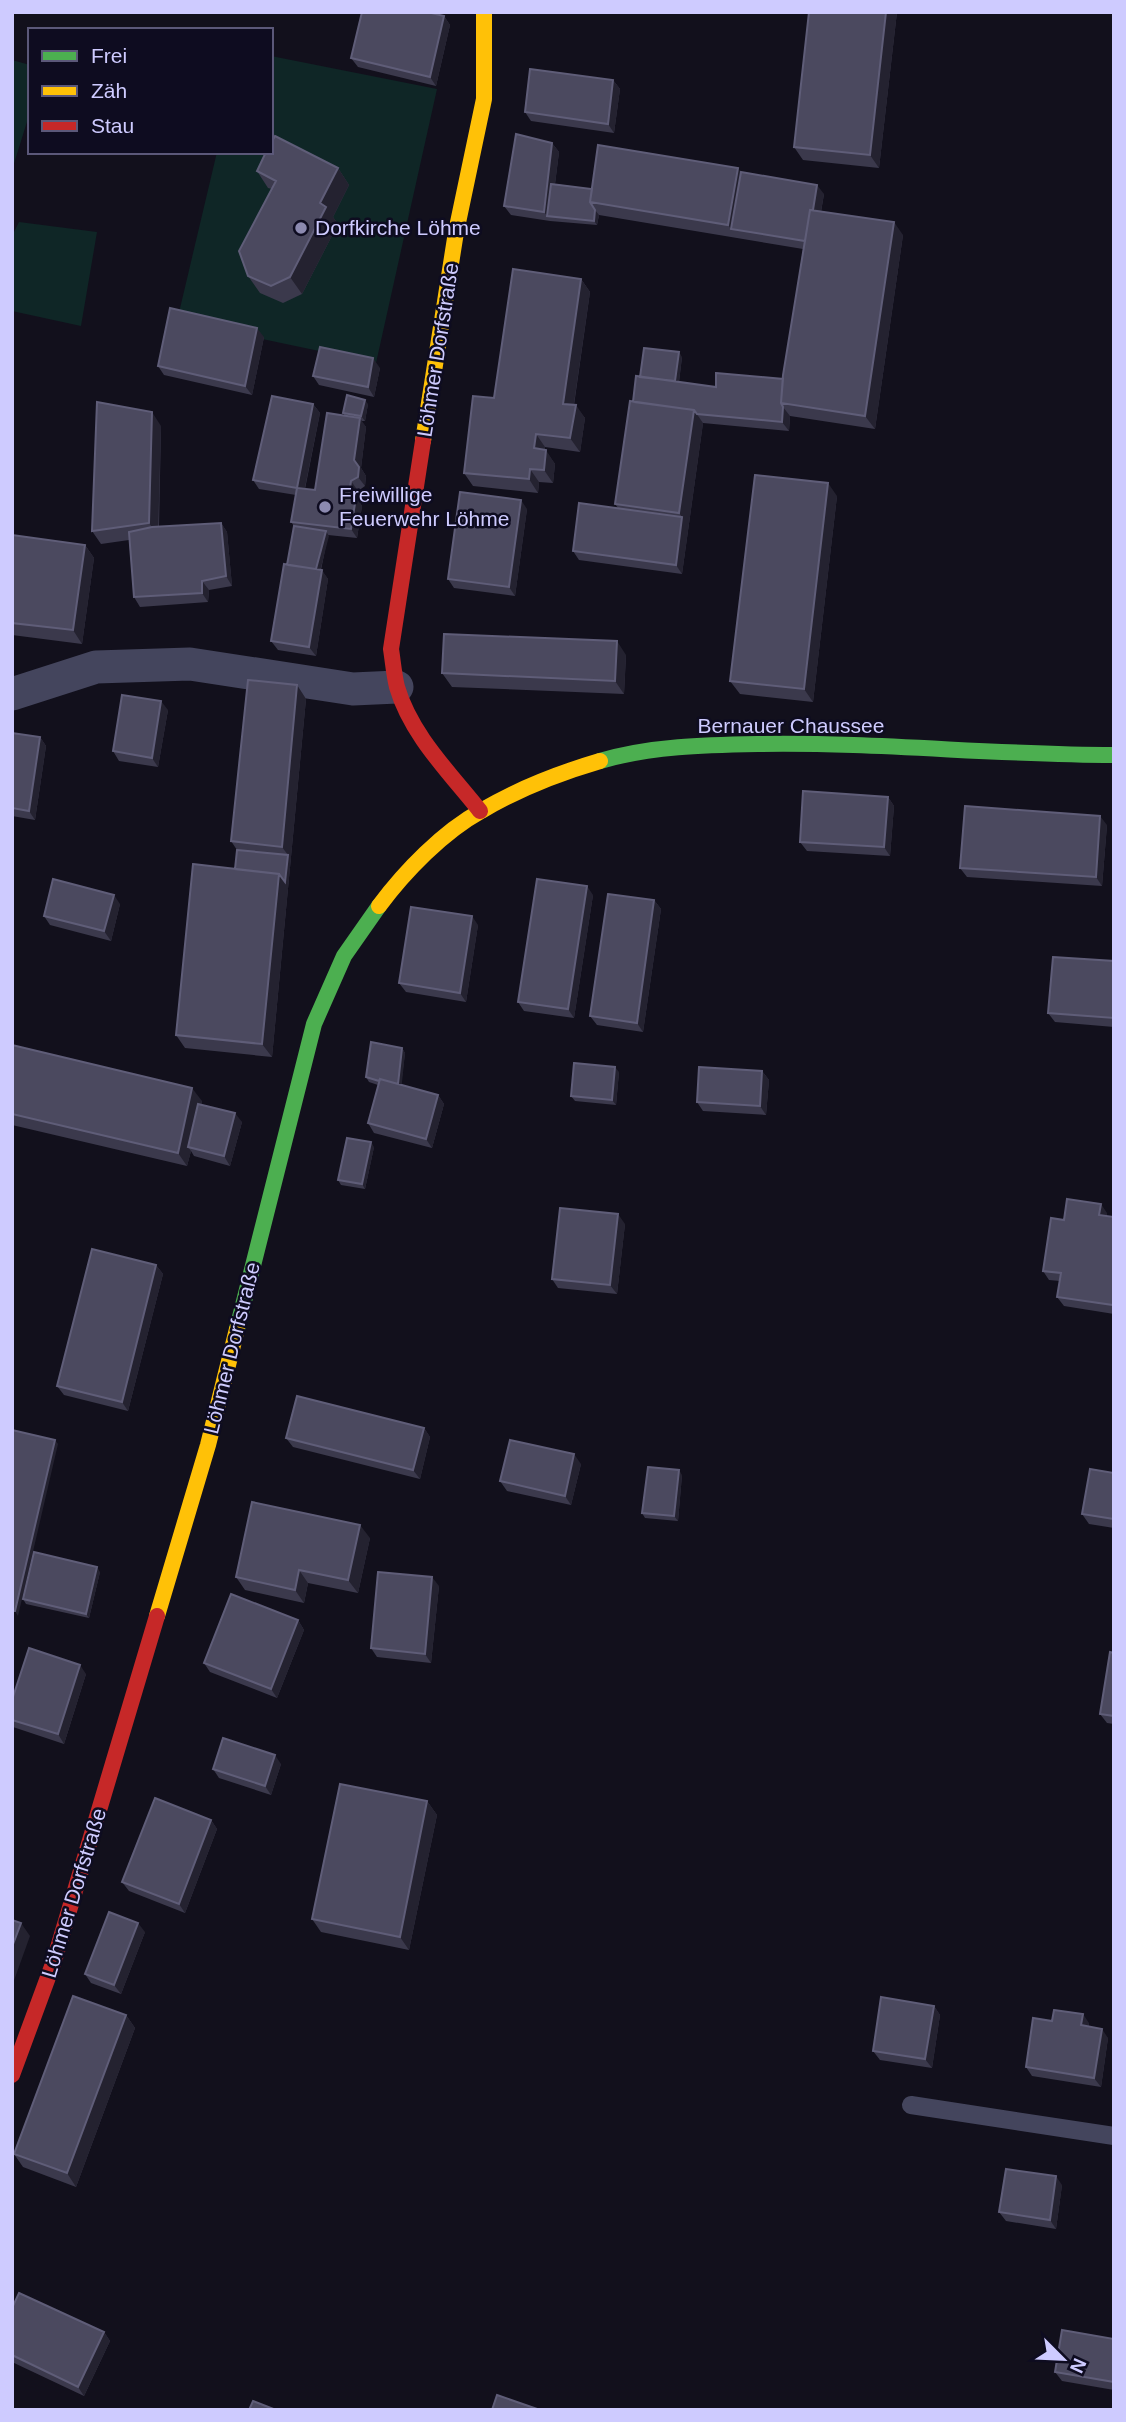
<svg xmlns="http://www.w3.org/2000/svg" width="1126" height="2422" viewBox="0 0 1126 2422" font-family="Arial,sans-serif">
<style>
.green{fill:#0f2626}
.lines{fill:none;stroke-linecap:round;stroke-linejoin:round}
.lane{stroke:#44455d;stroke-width:18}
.street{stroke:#44455d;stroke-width:33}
.fast{stroke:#4caf50;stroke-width:16}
.slow{stroke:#ffc107;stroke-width:16}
.jam{stroke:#c62828;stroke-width:16}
.wall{fill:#3b394c}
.shaded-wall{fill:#242230}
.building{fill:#4b495f;stroke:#5f5d78;stroke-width:2}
.poi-dot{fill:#8c8ab0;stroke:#0e0c20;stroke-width:2.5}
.labels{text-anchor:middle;stroke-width:5;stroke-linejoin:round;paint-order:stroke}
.poi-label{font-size:21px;fill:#cecbff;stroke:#0e0c20;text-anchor:start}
.street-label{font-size:21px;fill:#cecbff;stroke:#0e0c20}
</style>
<rect width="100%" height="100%" fill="#12101c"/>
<path class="green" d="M271,56L437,89L376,363L177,321L217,152H271Z
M12,60L30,65V112L12,170Z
M19,222L97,232L81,326L12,311V236Z"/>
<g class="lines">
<path class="lane" d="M911,2105L1114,2136"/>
<path class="street" d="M12,694L96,667L190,664L353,689L397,687"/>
<path class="fast" d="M600,761C651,746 705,745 758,744C877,742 995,755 1114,755
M237,1329L314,1024L344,956L379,906"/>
<path class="slow" d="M423,441L456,232L484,99V12
M379,906C405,871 443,832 481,811C518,789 559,773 600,761
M157,1616L208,1445L237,1329"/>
<path class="jam" d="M423,441L391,649C393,662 394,675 397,687C411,735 450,773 480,811
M12,2075L54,1961L157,1616"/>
</g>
<path class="wall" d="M809,12H897L879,168L803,160L794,147Z
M444,16L450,25L436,86L358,67L351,58Z
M613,80L620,89L614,133L531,121L525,112Z
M552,143L559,152L555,184L592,189L741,172L824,194L821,212L903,235L875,429L790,416L789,431L703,423L682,574L579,560L573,551L618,508L615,504L633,402L640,377L682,357L679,382L716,387L783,379L803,249L599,215L597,225L550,221L511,215L504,206Z
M338,168L349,185L333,217L338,224L302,294L283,303L260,293L248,276L272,189L268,188L257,171Z
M581,279L590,292L574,405L585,418L580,452L545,447V450L555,464L553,483L539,482L538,493L473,486L464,473L494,398Z
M264,337L252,395L164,375L158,366Z
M380,368L374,397L319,385L313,376Z
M313,404L320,413L305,489L315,490L345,416L343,413L368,404L365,421H361L366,427L361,468L366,476L365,486L358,491L357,498L362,506L357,538L328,535L321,570L328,579L316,656L278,650L271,641L287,565L294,526L291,522L296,495L259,489L253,480Z
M161,426L159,527L221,523L227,532L232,586L209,590L208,602L140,607L134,597L129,540L101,544L92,531Z
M837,496L813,702L740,694L730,681Z
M527,509L515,596L454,588L448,579Z
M12,535L85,545L94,558L82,644L12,635Z
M626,655L624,694L452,687L442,673Z
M297,685L306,699L272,1057L185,1048L176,1035L235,869L237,850L231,841Z
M168,710L158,767L119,761L113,751Z
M12,733L40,737L46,746L35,820L12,816Z
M888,797L894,806L890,856L807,851L800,842Z
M1107,825L1102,886L967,877L960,868Z
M593,895L574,1018L524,1011L518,1002Z
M654,900L661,909L643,1032L597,1025L590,1016Z
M120,904L111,941L50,925L44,916Z
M478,925L466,1002L406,992L399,983Z
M1114,961V1027L1055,1022L1048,1013Z
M12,1045L202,1101L201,1105L242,1122L230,1166L194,1156L191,1151L187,1166L12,1125Z
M402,1048L405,1053L401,1085L438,1095L444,1104L432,1148L374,1133L368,1123L378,1085L369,1082L366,1077Z
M762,1071L769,1080L766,1115L703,1111L697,1102Z
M619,1072L616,1105L575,1101L571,1096Z
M374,1147L365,1189L341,1185L338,1180Z
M1107,1213V1216L1114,1217V1314L1064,1306L1057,1297L1060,1281L1049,1280L1043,1271L1064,1220Z
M625,1224L617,1294L558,1288L552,1279Z
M156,1265L163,1274L128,1411L64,1395L57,1386Z
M424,1428L430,1437L420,1479L293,1447L286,1438Z
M581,1464L571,1505L507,1491L500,1481Z
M1114,1473V1528L1089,1524L1082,1514Z
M682,1475L678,1521L645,1518L642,1513Z
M370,1538L358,1593L308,1583L304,1603L245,1590L236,1577Z
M100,1572L89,1618L26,1604L23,1599Z
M439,1586L431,1663L377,1657L371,1648Z
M298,1620L304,1630L277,1698L210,1672L204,1663Z
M1114,1653V1724L1107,1723L1100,1714Z
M86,1674L64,1744L13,1727L12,1700Z
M281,1764L271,1795L219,1778L213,1769Z
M427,1801L437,1815L409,1950L321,1932L312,1919Z
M211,1820L217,1829L185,1913L129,1891L122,1882Z
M145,1932L121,1994L91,1983L85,1974Z
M934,2006L940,2015L932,2068L880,2060L873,2051Z
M126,2015L135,2028L76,2187L23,2167L14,2154Z
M1052,2021L1089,2023V2027L1108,2038L1101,2087L1032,2076L1026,2067Z
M1062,2185L1056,2229L1006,2221L999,2212Z
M12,2308L104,2332L110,2341L84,2396L12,2362Z
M1114,2339V2390L1062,2381L1055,2372Z"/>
<path class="shaded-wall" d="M886,12H897L879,168L870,155Z
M444,16L450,25L436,86L430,77Z
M613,80L620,89L614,133L608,124Z
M552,143L559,152L551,216H547L544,212Z
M338,168L349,185L333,217L338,224L302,294L290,277L320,203Z
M738,168L747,182L731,229L728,225Z
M817,185L824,194L814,251L808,242Z
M595,210L599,215L597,225L594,221Z
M894,222L903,235L875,429L865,416Z
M581,279L590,292L572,417L563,404Z
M257,328L264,337L252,395L245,386Z
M679,352L682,357L678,389L675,385Z
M373,358L380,368L374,397L368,387Z
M365,400L368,404L365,421L361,416Z
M313,404L320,413L303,497L297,488Z
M576,405L585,418L580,452L570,438Z
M783,407L790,416L789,431L782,422Z
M694,410L703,423L682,574L676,565L682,517L679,513Z
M152,412L161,426L158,536L149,523Z
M360,418L366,427L361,468L366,476L365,486L358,477L354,460Z
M536,434L545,447L543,462L534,448Z
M546,450L555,464L553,483L544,470Z
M530,469L539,482L538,493L529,479Z
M351,481L358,491L357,498L362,506L357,538L351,529L349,495Z
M828,483L837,496L813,702L804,689Z
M521,500L527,509L515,596L509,587Z
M221,523L227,532L232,586L226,576Z
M326,531L329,536L318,579L315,574Z
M85,545L94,558L82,644L73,630Z
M322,570L328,579L316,656L309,647Z
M202,581L209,590L208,602L202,593Z
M617,641L626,655L624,694L615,681Z
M297,685L306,699L272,1057L262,1044L279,874L288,855L282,847Z
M161,701L168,710L158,767L152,758Z
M40,737L46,746L35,820L29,811Z
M888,797L894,806L890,856L884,847Z
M1100,816L1107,825L1102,886L1096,877Z
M587,886L593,895L574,1018L568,1009Z
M114,895L120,904L111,941L104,931Z
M654,900L661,909L643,1032L637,1023Z
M472,916L478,925L466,1002L460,993Z
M402,1048L405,1053L401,1092L397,1087Z
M615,1067L619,1072L616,1105L612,1100Z
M762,1071L769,1080L766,1115L760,1106Z
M192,1088L202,1101L191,1148L188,1147L191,1151L187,1166L178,1153Z
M438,1095L444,1104L432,1148L426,1139Z
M235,1113L242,1122L230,1166L224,1156Z
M371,1142L374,1147L365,1189L362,1184Z
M1101,1204L1107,1213L1106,1224L1099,1215Z
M618,1214L625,1224L617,1294L610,1285Z
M156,1265L163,1274L128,1411L122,1402Z
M424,1428L430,1437L420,1479L413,1470Z
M55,1440L58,1444L18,1616L15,1611Z
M574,1454L581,1464L571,1505L565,1496Z
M679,1470L682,1475L678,1521L674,1516Z
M360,1525L370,1538L358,1593L348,1580Z
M97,1567L100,1572L89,1618L86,1614Z
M299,1570L308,1583L304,1603L295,1590Z
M432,1577L439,1586L431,1663L425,1654Z
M298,1620L304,1630L277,1698L271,1689Z
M80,1665L86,1674L64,1744L58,1734Z
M275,1755L281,1764L271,1795L265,1786Z
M427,1801L437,1815L409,1950L400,1937Z
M211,1820L217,1829L185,1913L179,1904Z
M21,1923L30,1936L12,1986V1947Z
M138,1923L145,1932L121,1994L114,1985Z
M934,2006L940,2015L932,2068L925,2059Z
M1083,2014L1089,2023L1088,2035L1081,2025Z
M126,2015L135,2028L76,2187L67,2173Z
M1102,2029L1108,2038L1101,2087L1094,2078Z
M1056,2176L1062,2185L1056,2229L1050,2220Z
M104,2332L110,2341L84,2396L78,2387Z"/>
<path class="building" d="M362,12H427L444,16L430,77L351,58Z
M809,12H886L870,155L794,147Z
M530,69L613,80L608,124L525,112Z
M516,134L552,143L544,212L504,206Z
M275,136L338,168L320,203L326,207L290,277L271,286L248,276L239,251L276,181L257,171L266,152H271V143Z
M598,145L738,168L728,225L590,202Z
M741,172L817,185L813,210H810L805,241L731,229Z
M551,184L592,189L590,202L595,210L594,221L547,216Z
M810,210L894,222L865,416L781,403L783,375Z
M513,269L581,279L563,404L576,405L570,438L536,434L534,448L546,450L544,470L530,469L529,479L464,473L473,396L494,398Z
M170,308L257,328L245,386L158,366Z
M320,347L373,358L368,387L313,376Z
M644,348L679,352L675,381L640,377Z
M716,373L783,379L781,403L783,407L782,422L697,414L694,410L633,402L636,376L716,387Z
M347,395L365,400L361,416L343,413Z
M272,396L313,404L297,488L315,490L327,413L360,418L354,460L359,467L358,477L351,481L349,495L356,497L351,529L291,522L297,488L253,480Z
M630,401L694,410L679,513L615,504Z
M97,402L152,412L149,523L92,531Z
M755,475L828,483L804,689L730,681Z
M460,492L521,500L509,587L448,579Z
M579,503L682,517L676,565L573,551Z
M221,523L226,576L202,581V593L134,597L129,532L152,527Z
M294,526L326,531L316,569L287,565Z
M12,535L85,545L73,630L12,623Z
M284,564L322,570L309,647L271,641Z
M444,634L617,641L615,681L442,673Z
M248,680L297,685L282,847L231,841Z
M122,695L161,701L152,758L113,751Z
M12,733L40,737L29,811L12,808Z
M803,791L888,797L884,847L800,842Z
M965,806L1100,816L1096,877L960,868Z
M237,850L288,855L285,882L279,874L235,869Z
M193,864L279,874L262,1044L176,1035Z
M53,879L114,895L104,931L44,916Z
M537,879L587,886L568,1009L518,1002Z
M608,894L654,900L637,1023L590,1016Z
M411,907L472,916L460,993L399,983Z
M1053,957L1114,961V1018L1048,1013Z
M371,1042L402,1048L398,1084L380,1079L379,1081L366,1077Z
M12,1045L192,1088L178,1153L12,1114Z
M574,1063L615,1067L612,1100L571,1096Z
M699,1067L762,1071L760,1106L697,1102Z
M380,1079L438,1095L426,1139L368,1123Z
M198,1104L235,1113L224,1156L188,1147Z
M347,1138L371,1142L362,1184L338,1180Z
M1067,1199L1101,1204L1099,1215L1114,1217L1113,1305L1057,1297L1061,1273L1043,1271L1051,1218L1064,1220Z
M560,1208L618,1214L610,1285L552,1279Z
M92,1249L156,1265L122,1402L57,1386Z
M297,1396L424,1428L413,1470L286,1438Z
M12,1430L55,1440L15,1611H12Z
M510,1440L574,1454L565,1496L500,1481Z
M648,1467L679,1470L674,1516L642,1513Z
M1090,1469L1114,1473V1519L1082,1514Z
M252,1502L360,1525L348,1580L299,1570L295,1590L236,1577Z
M34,1552L97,1567L86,1614L23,1599Z
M378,1572L432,1577L425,1654L371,1648Z
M231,1594L298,1620L271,1689L204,1663Z
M29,1648L80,1665L58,1734L12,1720V1700Z
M1110,1652L1114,1653V1716L1100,1714Z
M223,1738L275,1755L265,1786L213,1769Z
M340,1784L427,1801L400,1937L312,1919Z
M155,1798L211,1820L179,1904L122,1882Z
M109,1912L138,1923L114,1985L85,1974Z
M12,1920L21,1923L12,1947Z
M73,1996L126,2015L67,2173L14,2154Z
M881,1997L934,2006L925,2059L873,2051Z
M1054,2010L1083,2014L1081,2025L1102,2029L1094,2078L1026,2067L1033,2018L1052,2021Z
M1006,2169L1056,2176L1050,2220L999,2212Z
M19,2293L104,2332L78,2387L12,2355V2308Z
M1062,2330L1114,2339V2382L1055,2372Z
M497,2395L540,2410H492Z
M253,2401L276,2410H249Z"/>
<g class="poi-dot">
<circle cx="301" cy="228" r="7"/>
<circle cx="325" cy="507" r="7"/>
</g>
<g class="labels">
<g class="poi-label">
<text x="315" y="235">Dorfkirche Löhme</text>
<text x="339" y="502">Freiwillige<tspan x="339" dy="24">Feuerwehr Löhme</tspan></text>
</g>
<g class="street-label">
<text transform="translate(438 350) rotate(-81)" y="7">Löhmer Dorfstraße</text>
<text x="791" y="733">Bernauer Chaussee</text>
<text transform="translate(232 1348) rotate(-76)" y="7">Löhmer Dorfstraße</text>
<text transform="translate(74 1893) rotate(-73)" y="7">Löhmer Dorfstraße</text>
</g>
</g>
<rect width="1126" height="2422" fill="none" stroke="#cecbff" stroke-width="28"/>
<rect x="28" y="28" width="245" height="126" fill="#0e0c20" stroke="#5b5879" stroke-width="2"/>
<rect x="42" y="51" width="35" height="10" fill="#4caf50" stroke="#5b5879" stroke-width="2"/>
<text x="91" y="63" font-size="21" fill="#cecbff">Frei</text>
<rect x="42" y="86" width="35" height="10" fill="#ffc107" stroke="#5b5879" stroke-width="2"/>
<text x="91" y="98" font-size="21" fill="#cecbff">Zäh</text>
<rect x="42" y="121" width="35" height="10" fill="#c62828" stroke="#5b5879" stroke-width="2"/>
<text x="91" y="133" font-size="21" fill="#cecbff">Stau</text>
<g transform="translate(1063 2359) rotate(114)" stroke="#0e0c20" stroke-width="5" paint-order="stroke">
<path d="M0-5L12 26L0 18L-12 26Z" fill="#cecbff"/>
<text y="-10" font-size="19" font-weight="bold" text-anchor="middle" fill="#cecbff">N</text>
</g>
</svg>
